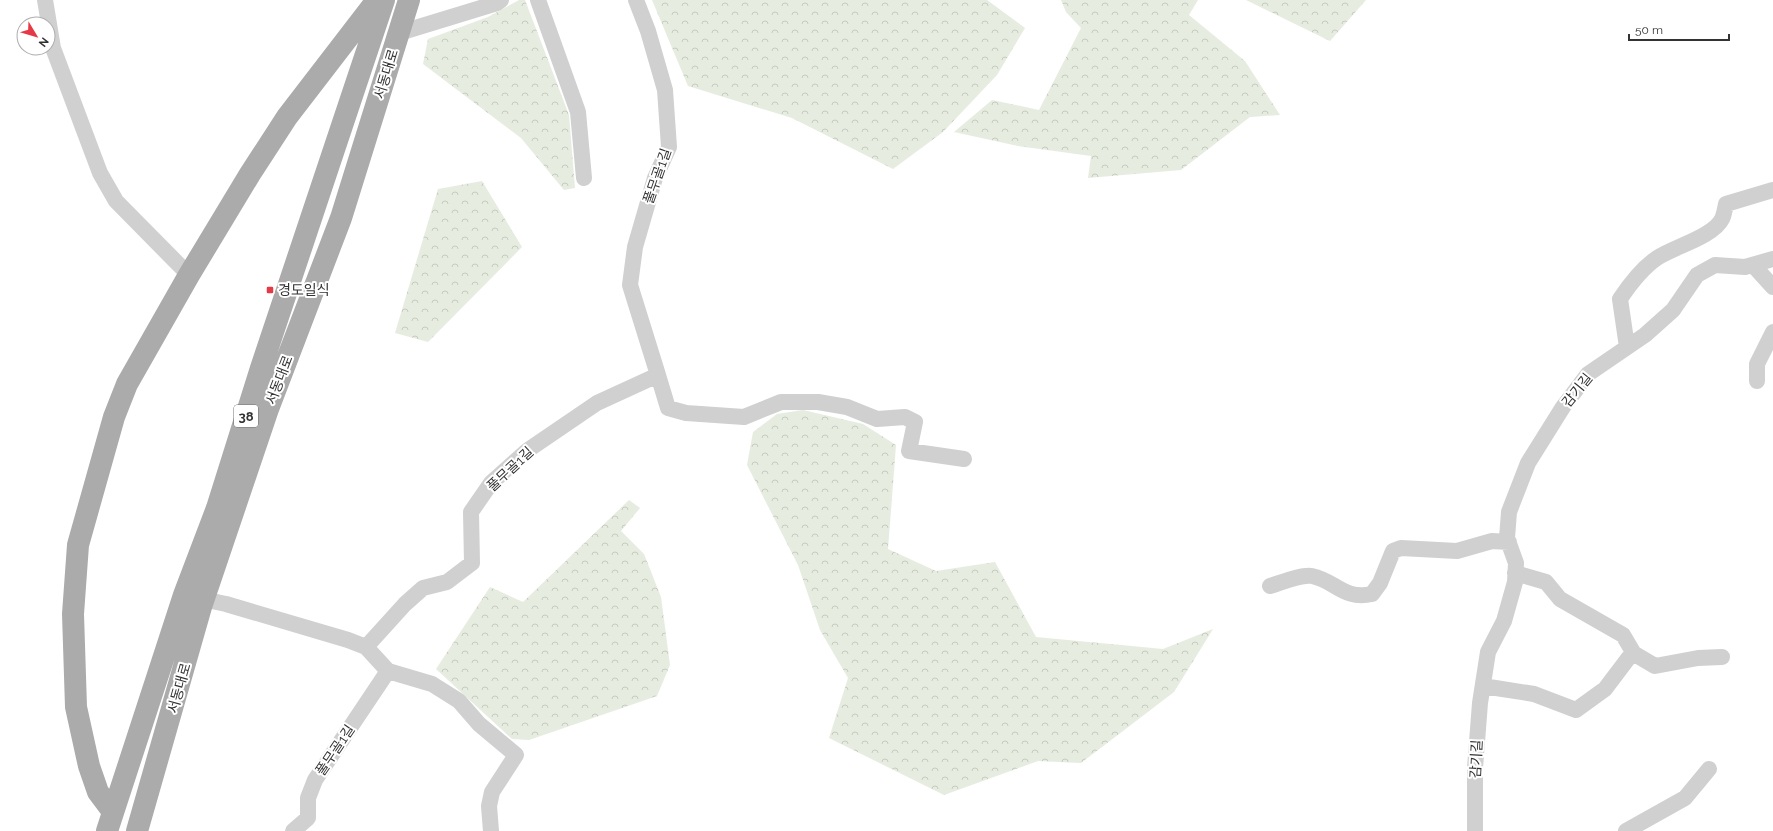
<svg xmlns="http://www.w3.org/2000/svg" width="1773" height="831" viewBox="0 0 1773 831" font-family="Raleway,'Noto Sans KR',sans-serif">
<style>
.forest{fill:url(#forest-crowns)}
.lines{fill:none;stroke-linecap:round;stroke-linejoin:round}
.minor{stroke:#d0d0d0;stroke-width:16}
.primary{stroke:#ababab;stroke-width:22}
.poi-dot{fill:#e63946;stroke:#fff;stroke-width:1.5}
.labels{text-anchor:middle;stroke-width:4;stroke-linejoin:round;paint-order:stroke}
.shield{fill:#fff;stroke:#707070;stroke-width:1}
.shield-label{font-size:13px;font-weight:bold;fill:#333}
.street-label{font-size:14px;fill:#333;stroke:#fff}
.poi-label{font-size:14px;fill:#333;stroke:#fff;text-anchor:start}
</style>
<defs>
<pattern id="forest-crowns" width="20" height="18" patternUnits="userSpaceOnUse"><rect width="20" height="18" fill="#e6ecdf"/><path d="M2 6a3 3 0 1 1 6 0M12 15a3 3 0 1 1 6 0" fill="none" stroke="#c6cbc0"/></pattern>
</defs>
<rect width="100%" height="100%" fill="#fff"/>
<path class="forest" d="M519,0H525L569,115L575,188L564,190L521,138L423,64L428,39L488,17Z
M652,0H987L1025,28L997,75L943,132L893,169L792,118L688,86Z
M1061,0H1198L1189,15L1245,61L1280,115L1250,117L1181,170L1088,178L1091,156L1018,146L954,132L992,100L1039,110L1081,28L1066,12Z
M1246,0H1366L1330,41Z
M482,181L522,247L428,342L395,333L438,189Z
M803,410L863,424L896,445L888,549L936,571L995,562L1036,637L1163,649L1213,629L1174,692L1081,763L1038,761L944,795L829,738L848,678L820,630L798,565L747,465L753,432L777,414Z
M629,500L640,508L621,531L644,554L661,597L670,665L657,696L529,740L512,739L436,669L490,587L523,602Z"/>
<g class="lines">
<path class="minor" d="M45,0L53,48L100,173L116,201L189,275
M538,0L578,112L584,178
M636,0L648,31L665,90L669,147L655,178L635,247L630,285L658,375
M399,33L497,3L501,0
M1753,265L1773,287
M1627,347L1620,299C1630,284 1641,269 1657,258C1673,247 1713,237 1722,219C1724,215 1725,209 1726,204L1773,190
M1757,381V364L1773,332
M1270,586C1280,583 1302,574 1312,576C1336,581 1343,600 1372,594L1380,583L1393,551L1401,548L1457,551L1492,541L1509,542
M193,597L226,604L348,640L366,647L388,671L315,780L308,798V818L293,831
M366,647L405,604L423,588L447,582L472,563L471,512L491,483L528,450L597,403L658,375L668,408L686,413L744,417L781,402H818L847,407L877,419L905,417L915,422L909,451L964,459
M1633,653L1655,666L1698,658L1722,657
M388,671L432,684L459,701L479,724L516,755L492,792L489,806L491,831
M1483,686L1534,694L1576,710L1605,689L1633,652L1623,635L1560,599L1546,582L1515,573
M1475,831V768L1480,703L1488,652L1504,621L1515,582L1516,563L1507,538L1509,512L1528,463L1563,407L1588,374L1645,335L1673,310L1697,275L1715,265L1745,267L1773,259
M1626,831L1685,798L1709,769"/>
<path class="primary" d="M113,812L98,792L89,766L76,707L73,614L78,545L114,417L127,384L189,275L250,174L287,117L377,0
M107,831L184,595L217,508L261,368L384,0
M137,831L201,607L268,409L341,218L409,0"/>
</g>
<rect class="poi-dot" x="266" y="286" width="8" height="8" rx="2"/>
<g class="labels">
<rect class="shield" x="234" y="405" width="24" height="22" rx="3"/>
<g class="shield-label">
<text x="246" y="421">38</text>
</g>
<g class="street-label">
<text transform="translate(386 74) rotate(-73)" y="5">서동대로</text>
<text transform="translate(657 176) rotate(-71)" y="5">풀무골1길</text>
<text transform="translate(279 380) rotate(-69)" y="5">서동대로</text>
<text transform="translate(1577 390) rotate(-51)" y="5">감기길</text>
<text transform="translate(510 469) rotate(-43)" y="5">풀무골1길</text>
<text transform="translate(179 688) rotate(-74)" y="5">서동대로</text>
<text transform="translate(335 750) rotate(-56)" y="5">풀무골1길</text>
<text transform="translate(1476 759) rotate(-87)" y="5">감기길</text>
</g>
<g class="poi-label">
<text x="278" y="295">경도일식</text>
</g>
</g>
<g transform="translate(36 36) rotate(128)"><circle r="19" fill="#ffffff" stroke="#adadad"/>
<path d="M0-3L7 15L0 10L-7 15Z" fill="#e63946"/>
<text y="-6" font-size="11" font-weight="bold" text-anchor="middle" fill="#333333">N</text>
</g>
<path d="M1629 34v6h100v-6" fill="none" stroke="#333333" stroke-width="2"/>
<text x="1635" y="34" font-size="12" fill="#333333" stroke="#ffffff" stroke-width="3" paint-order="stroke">50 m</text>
</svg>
